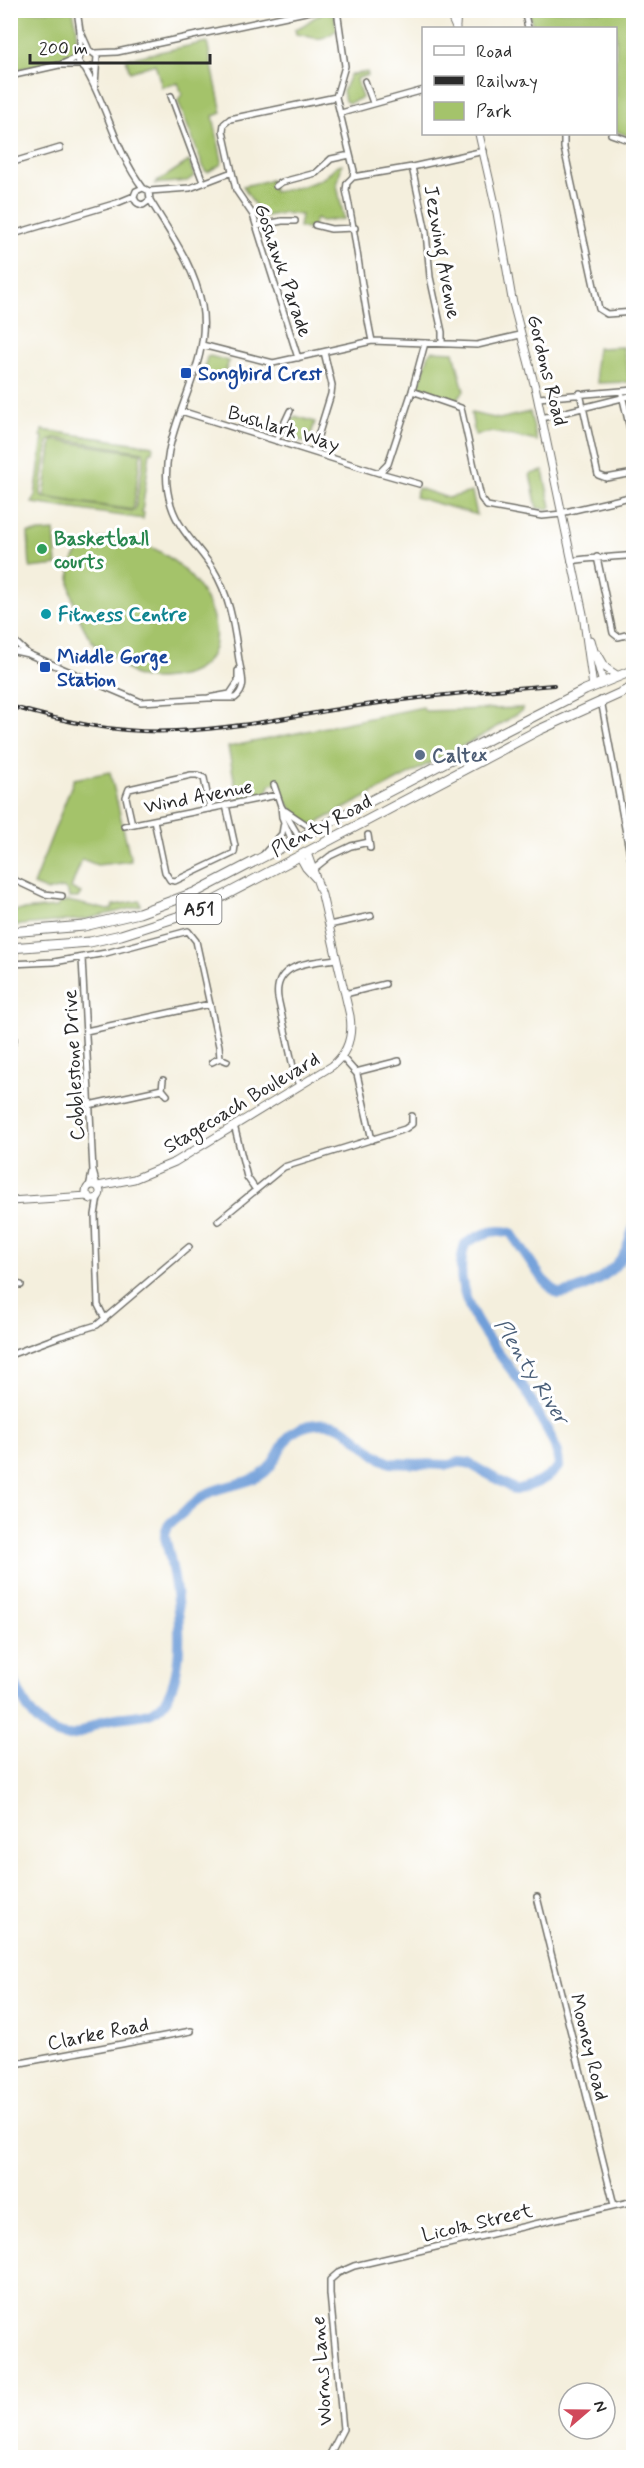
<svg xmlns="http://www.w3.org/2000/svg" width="644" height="2468" viewBox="0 0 644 2468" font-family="Mynerve,sans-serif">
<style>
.green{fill:#a4c36b;stroke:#68774b;stroke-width:1.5;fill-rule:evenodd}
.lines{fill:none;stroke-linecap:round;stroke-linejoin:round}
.river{stroke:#719fd9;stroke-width:10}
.street-casing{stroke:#717069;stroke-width:8}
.secondary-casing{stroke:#717069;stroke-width:9}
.highway-casing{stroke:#717069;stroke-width:11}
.street{stroke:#fff;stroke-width:5}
.secondary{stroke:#fff;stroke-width:7}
.highway{stroke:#fff;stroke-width:9}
.rail-casing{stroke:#2b2b2b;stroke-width:4}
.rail{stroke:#fff;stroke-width:1.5;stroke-dasharray:4.5;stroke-linecap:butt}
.transit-dot{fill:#1a4fb4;stroke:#fff;stroke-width:2}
.leisure-dot{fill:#2e9e5b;stroke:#fff;stroke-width:2}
.culture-dot{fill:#0f9aa8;stroke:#fff;stroke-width:2}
.service-dot{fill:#5c6f8a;stroke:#fff;stroke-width:2}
.labels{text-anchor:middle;stroke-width:6;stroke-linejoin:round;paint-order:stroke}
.shield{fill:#fff;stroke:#6b6b6b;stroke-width:1.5}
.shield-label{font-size:18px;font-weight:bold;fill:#2b2b2b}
.street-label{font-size:20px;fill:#2b2b2b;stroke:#fff}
.transit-label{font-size:20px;font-weight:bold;fill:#164399;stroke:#fff;text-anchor:start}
.leisure-label{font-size:20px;font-weight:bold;fill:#27864d;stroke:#fff;text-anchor:start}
.culture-label{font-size:20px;font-weight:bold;fill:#0d838f;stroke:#fff;text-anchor:start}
.service-label{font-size:20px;font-weight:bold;fill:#4e5e75;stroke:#fff;text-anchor:start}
.water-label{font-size:21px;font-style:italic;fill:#4a5f79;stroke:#fff}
</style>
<rect width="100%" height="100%" fill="#fff"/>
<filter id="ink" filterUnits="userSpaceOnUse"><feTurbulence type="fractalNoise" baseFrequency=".0167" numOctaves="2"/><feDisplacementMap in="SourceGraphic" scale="12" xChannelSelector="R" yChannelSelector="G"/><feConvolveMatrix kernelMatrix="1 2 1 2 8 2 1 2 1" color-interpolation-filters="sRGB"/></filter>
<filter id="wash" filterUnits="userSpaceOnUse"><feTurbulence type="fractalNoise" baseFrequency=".008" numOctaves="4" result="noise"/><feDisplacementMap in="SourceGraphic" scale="24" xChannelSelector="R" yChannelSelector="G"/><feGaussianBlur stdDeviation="1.35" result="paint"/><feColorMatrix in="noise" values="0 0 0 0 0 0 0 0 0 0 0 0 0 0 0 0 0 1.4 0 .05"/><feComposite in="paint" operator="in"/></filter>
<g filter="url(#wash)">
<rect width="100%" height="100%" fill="#f4efdd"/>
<path class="green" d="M10,11H73L77,28L75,54L68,58L11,71Z
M529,11H633V138L616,131V28H533Z
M328,12L334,15L337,30C316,45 315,36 296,34L295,29C309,25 313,14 328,12Z
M207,42L222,113L213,116L222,161L220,165L208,172L205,171L178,101L182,94L178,83L162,87L155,64L130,72L126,59Z
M367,72L368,75L356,79L362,98L349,103L345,101L343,91L350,75Z
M189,161L194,176L187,181L154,184Z
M342,164L337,185L344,219L322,221L316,218L311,230L299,227L301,215L283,213L262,217L243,186L271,180L274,192C291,189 308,186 323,178C332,174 331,166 342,164Z
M623,347L630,382L598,383L595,367L597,348Z
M433,351L454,352L464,391L456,400L421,389L419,385L429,354Z
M210,356L229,361L223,378L203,372L207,357Z
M530,412L537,441L493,432L475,435L471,413L499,419Z
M295,416L315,422L309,441L306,443L283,435L285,429Z
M42,430L153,446L152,452H150L142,512L144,513L143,519L32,503L35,497L43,437L41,436ZM54,438L143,452L144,457L135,510L132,511L42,497L41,492L48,442Z
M52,440L141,453L133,510L44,497Z
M543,471L551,507L548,509L537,508L530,474Z
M418,488L448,498L472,492L477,515L415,497Z
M54,531L57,565L30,568L28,533Z
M111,538C139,539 165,551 185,571C217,601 237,667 176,677C163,679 147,681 135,675C123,668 111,654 100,645L97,648C71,615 46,543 111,538Z
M423,707L425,711L522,708L523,710L487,733L315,824L310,825C294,813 284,802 277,783L271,784L267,793L238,800L228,747Z
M110,772L131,861L97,865L82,859L71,888L81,893L78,898H69L68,892L63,888L48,891L33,885L74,779Z
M68,901L108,910L112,909L114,905L140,901L141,906L87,919L11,926V911L57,907L59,904Z"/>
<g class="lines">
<path class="river" d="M10,1673C21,1697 33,1727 61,1735C77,1740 89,1726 103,1721C128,1712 156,1724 170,1692C188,1651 176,1579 165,1537C165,1526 171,1522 179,1516C190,1507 200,1496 213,1491C230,1484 256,1483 268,1469C285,1450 282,1428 316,1424C352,1419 362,1453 391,1463L449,1465L459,1462L468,1463L516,1490C533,1485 548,1480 559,1466C558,1448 550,1434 541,1419C534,1405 527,1391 518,1379C489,1339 448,1298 465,1244C478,1235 495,1227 511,1233L543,1280L558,1294C584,1291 613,1275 626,1251C629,1243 630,1235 634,1228"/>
</g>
</g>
<g filter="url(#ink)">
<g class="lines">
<defs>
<path id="street" d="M77,10L80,31V53
M337,10L345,66L336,97L354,171L353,177L347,183L346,190C357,240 361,290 372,341
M524,10L528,28
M81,32L89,50
M95,53L117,52L315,10
M60,65L78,57
M95,66L85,69C79,64 76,60 80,53L89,50L97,56L95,85
M85,69C108,107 115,151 143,188
M10,76L59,65H80
M365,81L373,103
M171,96L203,182
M341,113L424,90
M564,134V148L599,309L607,314L634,312
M611,134L634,142
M10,163L60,148
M412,167L426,232L430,277L442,332V343
M634,169V170
M353,177L412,167L484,151
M276,186L282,182L316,173L331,159L350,155
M149,191L190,188L232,172
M150,200L143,205C137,204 135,202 134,196L136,191L143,188L149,191L150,200C171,235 194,265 202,306C214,375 149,436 171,505C179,531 199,547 213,569C231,598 234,628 239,660C241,674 248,688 235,698H208
M315,225L331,229L355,228
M257,226L282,221H295
M10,235L117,203L134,196
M202,345L273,363L372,341L477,345L520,335
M298,358L253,215L236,190L223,131L224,124L230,119L336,97
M412,391L461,408L481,498L487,506L542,516L562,514
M580,393L598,475L606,478L634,473
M622,395L634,446
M538,398L634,390
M181,411L379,473L388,464L412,391L425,343
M542,418L634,395
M276,441L290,411
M313,452L331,394L332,385L324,352
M380,473L419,484
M561,513L634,496
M597,557L613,633L618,637L634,633
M571,561C592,557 612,558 634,555
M11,638L27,653
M10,650L28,654L141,702L208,698L230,694L238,682V671
M601,700L634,876
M274,785L281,806L299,837
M281,806L282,817L292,841
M286,811L314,830
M154,820L165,872L170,880L175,881L234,853L235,846L226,805
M132,824L126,797L129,789L191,775H197L204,778L210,809
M124,826L277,795
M368,835L370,848
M264,854L282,834L284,822
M315,868L330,856L351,846L369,842
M10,878L44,894L62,896
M329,925L371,916
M82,958L93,1171L97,1186
M10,964L54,962L106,953L188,931L196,941L219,1046L220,1058
M345,994L385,984
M86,1031L210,1004
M10,1050L14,1040L12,977L15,949
M342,1057L357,1074L372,1140
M212,1062L220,1058L227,1061
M356,1072L399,1061
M163,1080L162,1089L167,1095
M299,1085L295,1076L278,998C273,963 311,962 337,959
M89,1105L162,1089
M234,1125L247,1177L256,1190
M89,1187L92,1173
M98,1197L95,1215L98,1305L105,1319
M218,1221L284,1167L405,1129L412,1124V1116
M10,1283L21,1285
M10,1355L61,1336L97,1325L189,1247
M537,1897L614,2205
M10,2065L191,2031
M328,2458L343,2429L330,2294V2280L338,2273L354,2266L634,2201"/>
<path id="secondary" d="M448,10L456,28
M456,26L457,10
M479,134L497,213L512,299L536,391L583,614L593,687
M591,640L603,683
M598,654L606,668L618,676
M300,857L306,868L317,880
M86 1192a7 7 0 1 1 14 0a7 7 0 1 1-14 0Z
M98,1186L134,1179L175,1162L332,1066C348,1053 353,1036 350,1016L322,895L307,853
M10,1201L88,1196"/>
<path id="highway" d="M10,932L84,926L139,913L194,893L501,733L585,690L634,670
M10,948L90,942L121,935L193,912L539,730L634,687"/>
</defs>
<use href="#street" class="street-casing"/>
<use href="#secondary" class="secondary-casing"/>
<use href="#highway" class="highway-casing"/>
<use href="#street" class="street"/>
<use href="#secondary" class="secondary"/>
<use href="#highway" class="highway"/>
<defs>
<path id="rail" d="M10,706C64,722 119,734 176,731C235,729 293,716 351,707C419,697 486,690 554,685"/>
</defs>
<use href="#rail" class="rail-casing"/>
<use href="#rail" class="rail"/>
</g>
</g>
<g class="transit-dot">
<rect x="180" y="367" width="12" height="12" rx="3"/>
<rect x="39" y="661" width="12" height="12" rx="3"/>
</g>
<circle class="leisure-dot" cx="42" cy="549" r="6"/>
<circle class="culture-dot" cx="46" cy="614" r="6"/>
<circle class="service-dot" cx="420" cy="755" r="6"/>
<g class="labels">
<rect class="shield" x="176.5" y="894" width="45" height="30" rx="4.5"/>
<g class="shield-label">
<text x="199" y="915">A51</text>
</g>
<g class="street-label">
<text transform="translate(443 252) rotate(80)" y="7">Jezwing Avenue</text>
<text transform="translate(284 270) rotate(71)" y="7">Goshawk Parade</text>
<text transform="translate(548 370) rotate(76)" y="7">Gordons Road</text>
<text transform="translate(284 428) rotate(17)" y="7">Bushlark Way</text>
<text transform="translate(198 796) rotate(-11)" y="7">Wind Avenue</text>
<text transform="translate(321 825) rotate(-28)" y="7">Plenty Road</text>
<text transform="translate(73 1065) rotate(-93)" y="7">Cobblestone Drive</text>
<text transform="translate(241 1102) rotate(-31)" y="7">Stagecoach Boulevard</text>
<text transform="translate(98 2033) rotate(-11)" y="7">Clarke Road</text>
<text transform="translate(590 2047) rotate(76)" y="7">Mooney Road</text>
<text transform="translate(477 2222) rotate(-13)" y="7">Licola Street</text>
<text transform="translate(321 2371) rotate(-94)" y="7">Worns Lane</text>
</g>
<g class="transit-label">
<text x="198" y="380">Songbird Crest</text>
<text x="57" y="663">Middle Gorge<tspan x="57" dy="23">Station</tspan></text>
</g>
<g class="leisure-label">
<text x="54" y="545">Basketball<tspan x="54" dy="23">courts</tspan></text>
</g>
<g class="culture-label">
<text x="58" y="621">Fitness Centre</text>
</g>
<g class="service-label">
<text x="432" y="762">Caltex</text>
</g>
<g class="water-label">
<text transform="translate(532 1371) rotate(58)" y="7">Plenty River</text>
</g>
</g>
<rect width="644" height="2468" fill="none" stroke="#fff" stroke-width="36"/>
<rect x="422" y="27" width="195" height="108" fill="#ffffff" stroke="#aaaaaa" stroke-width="1.5"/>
<rect x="434" y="46" width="30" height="9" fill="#ffffff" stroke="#aaaaaa" stroke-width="1.5"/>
<text x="476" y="57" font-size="18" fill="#2b2b2b">Road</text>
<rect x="434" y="76" width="30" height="9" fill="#2b2b2b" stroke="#aaaaaa" stroke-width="1.5"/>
<text x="476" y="87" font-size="18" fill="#2b2b2b">Railway</text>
<rect x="434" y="102" width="30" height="18" fill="#a4c36b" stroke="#aaaaaa" stroke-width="1.5"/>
<text x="476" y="117" font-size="18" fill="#2b2b2b">Park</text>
<g transform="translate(587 2411) rotate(70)"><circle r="28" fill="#ffffff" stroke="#aaaaaa" stroke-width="1.5"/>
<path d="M0-4.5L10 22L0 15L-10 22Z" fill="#d1495b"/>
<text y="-9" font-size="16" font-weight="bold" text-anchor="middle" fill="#2b2b2b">N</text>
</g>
<path d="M30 54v9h180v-9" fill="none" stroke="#2b2b2b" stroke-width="3"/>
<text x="39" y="54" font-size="18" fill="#2b2b2b" stroke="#ffffff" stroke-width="4.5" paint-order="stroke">200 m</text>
</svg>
